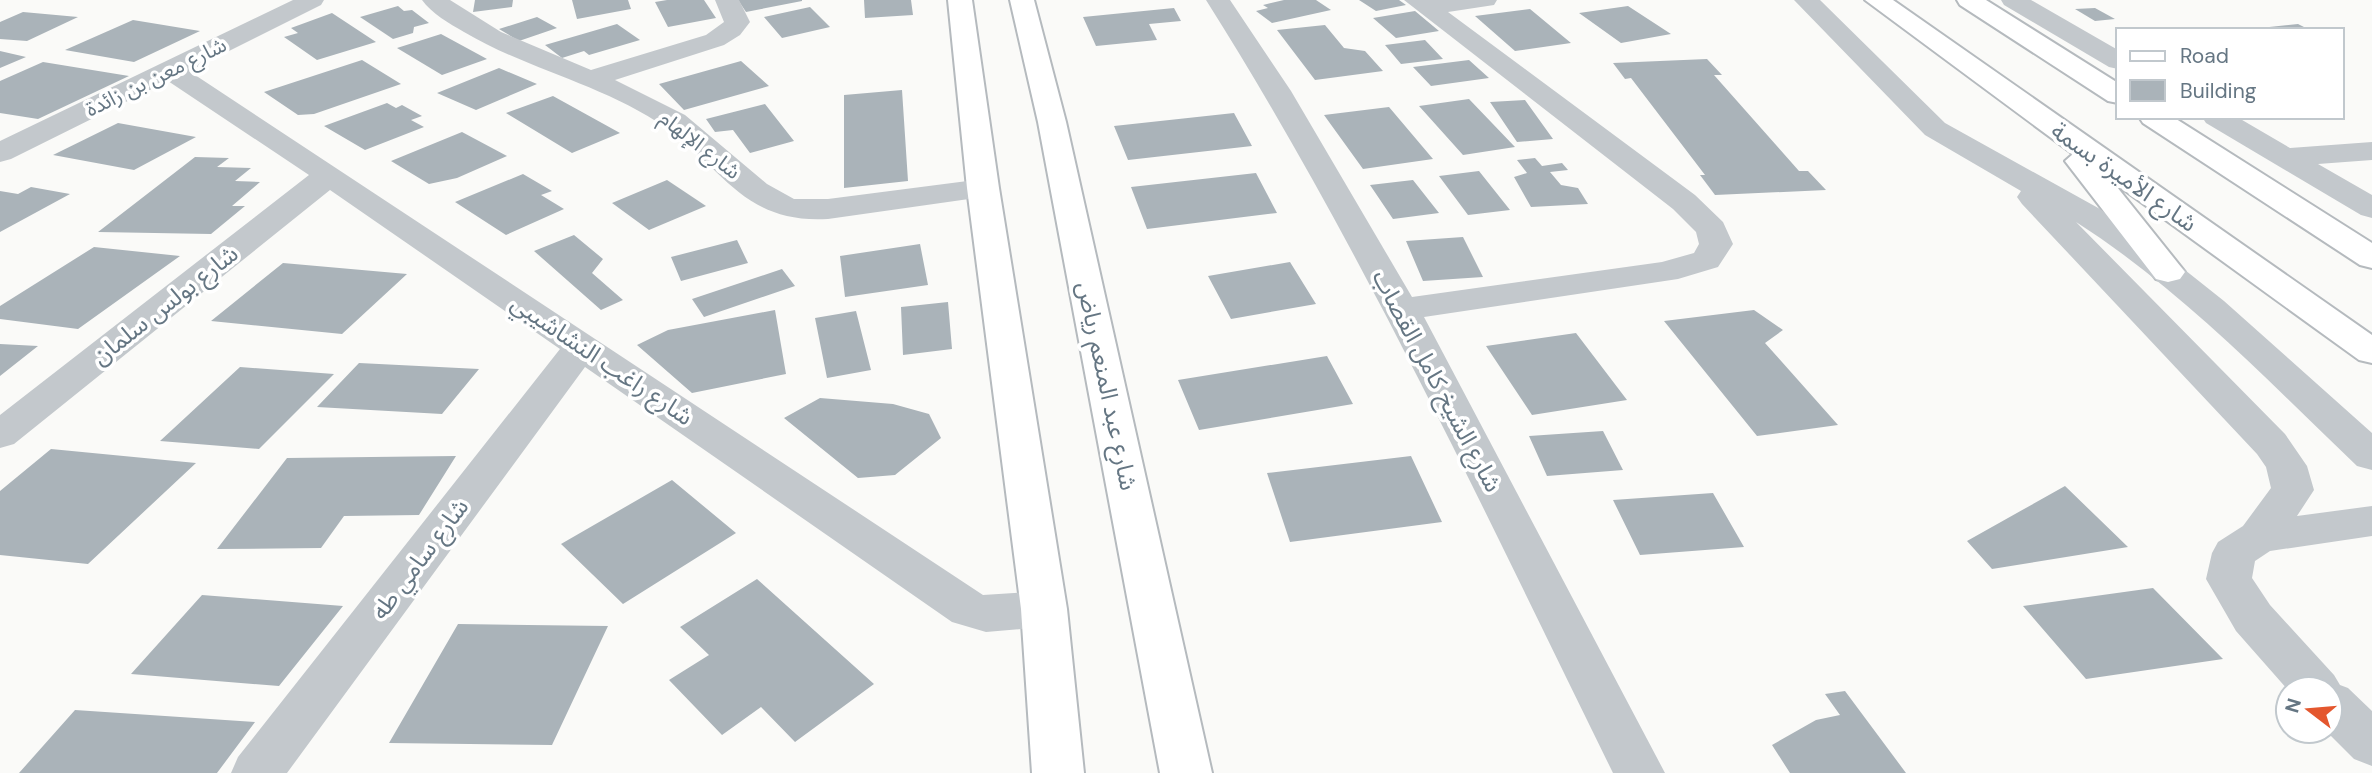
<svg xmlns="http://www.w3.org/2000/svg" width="2372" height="773" viewBox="0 0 2372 773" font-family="'DM Sans','Noto Sans Arabic',sans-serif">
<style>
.building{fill:#aab3b9}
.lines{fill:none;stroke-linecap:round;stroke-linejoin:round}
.primary-casing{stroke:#b5babe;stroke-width:4}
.street{fill:#c3c8cc;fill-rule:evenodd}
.primary{fill:#fff;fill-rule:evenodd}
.labels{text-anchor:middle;stroke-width:7;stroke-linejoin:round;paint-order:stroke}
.far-street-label{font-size:21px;fill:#657683;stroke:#fff}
.street-label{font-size:24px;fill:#657683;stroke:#fff}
</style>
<rect width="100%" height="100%" fill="#fafaf8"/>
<path class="building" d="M475,0H513L512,7L473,12Z
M572,0H628L631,9L577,19Z
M667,0H704L716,18L668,27L655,2Z
M738,0H802V1L746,12Z
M864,0H911L913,15L865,18Z
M1284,0H1316L1331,10L1272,23L1256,11L1268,8L1263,5Z
M1359,0H1399L1406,5L1376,11Z
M398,6L404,11L412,10L429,23L414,27L413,33L393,39L360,17Z
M1628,6L1671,34L1621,43L1579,13Z
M810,7L830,27L782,38L764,17Z
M1174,8L1181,21L1149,24L1157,40L1096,46L1083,17Z
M2095,8L2115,19L2095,21L2075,9Z
M1530,9L1571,43L1515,51L1475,16Z
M1415,11L1439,31L1396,38L1373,18Z
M23,12L78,17L27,41L0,39V22Z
M332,13L376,42L317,60L284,37L298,33L291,28Z
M537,17L557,28L519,41L499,29Z
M133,20L200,31L134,62L65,50Z
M617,24L640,40L589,55L584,51L562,58L545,45Z
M2298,24L2310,30H2260V28Z
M1325,25L1344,48L1365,51L1383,71L1315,80L1277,30Z
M441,34L487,59L442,75L397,48Z
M1425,40L1443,59L1401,64L1385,45Z
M0,51L26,57L0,68Z
M1707,59L1722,75H1714L1799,171H1808L1826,190L1715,195L1700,175H1705L1631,78L1625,79L1613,63Z
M362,60L401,84L314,114L298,115L264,92Z
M1469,60L1489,78L1431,86L1413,67Z
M741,61L769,86L684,110L659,84Z
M43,62L129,76L38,119L0,113V81Z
M499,68L537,84L476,110L437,93Z
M902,90L908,181L844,188V95Z
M553,96L620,133L572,153L506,113Z
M1469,99L1515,147L1463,155L1419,106Z
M1525,100L1553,139L1517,142L1490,102Z
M387,103L396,108L402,105L422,116L411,120L424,127L365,150L324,126Z
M765,104L794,141L750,153L733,130L715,132L706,119Z
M1389,107L1433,159L1363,169L1324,115Z
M1234,113L1252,146L1128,160L1114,126Z
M118,123L196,137L134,170L53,155Z
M462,132L507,156L457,178L429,184L391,161Z
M195,157L229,158L217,167L251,168L235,181L260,182L232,206H245L211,234L98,232Z
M1535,158L1542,166L1562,163L1568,170L1550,172L1561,185L1578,188L1588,204L1531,207L1514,177L1527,173L1517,160Z
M1479,171L1510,210L1468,215L1439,176Z
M1256,173L1277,213L1147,229L1131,187Z
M523,174L552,191L541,195L564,209L506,235L455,202Z
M667,180L706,206L649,230L612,203Z
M1413,180L1439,213L1393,219L1370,185Z
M31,187L70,194L0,232V191L18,194Z
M574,235L603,259L592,273L623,300L601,310L534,251Z
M1463,237L1483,277L1423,281L1406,241Z
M737,240L748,263L681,281L671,257Z
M920,244L928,285L845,297L840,256Z
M94,247L180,256L78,329L0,319V306Z
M1290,262L1316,304L1231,319L1208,276Z
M283,263L407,274L342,334L211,321Z
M782,269L795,286L704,317L692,299Z
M948,302L952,349L903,355L901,307Z
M775,310L786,374L692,393L637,345L668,330Z
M1754,310L1783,330L1765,343L1838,425L1757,436L1664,321Z
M856,311L871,370L827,378L815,318Z
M1576,333L1627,400L1532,415L1486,346Z
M0,344L38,346L0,376Z
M1327,356L1353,404L1199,430L1178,380Z
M359,363L479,369L442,414L317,407Z
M240,367L334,374L259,449L160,441Z
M820,398L893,404L929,414L941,438L895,475L858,478L784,418Z
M1603,431L1623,470L1547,476L1529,436Z
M51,449L196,463L88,564L0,555V491Z
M456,456L419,515L344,516L321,548L217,549L287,458Z
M1411,456L1442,522L1290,542L1267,473Z
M672,480L736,533L623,604L561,544Z
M2065,486L2128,547L1992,569L1967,541Z
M1713,493L1744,547L1640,555L1613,500Z
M757,579L874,684L795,742L761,707L722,735L669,680L709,655L680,627Z
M2153,588L2223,659L2086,679L2023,606Z
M202,595L343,606L279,686L131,674Z
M458,624L608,626L552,745L389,743Z
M1845,691L1906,773H1790L1772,745L1816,720L1840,715L1825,694Z
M75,710L255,722L217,773H19Z"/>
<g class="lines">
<defs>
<path id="primary" d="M948,0H972L999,188L1067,609L1084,773H1032L1021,609L967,188Z
M1010,0H1034L1066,122L1212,773H1160L1038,122Z
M1865,0H1893L2372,335V363L2359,360L2113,182L2185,272L2180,279L2168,282L2156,279L2065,161L2073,154Z
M1957,0H1986L2118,83V103L2108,101L1960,5Z
M2139,117H2173L2372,243V268L2360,265L2143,123Z"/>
</defs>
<use href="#primary" class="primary-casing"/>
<path class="street" d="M293,0H324L321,5L189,71L983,595L1044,591L1060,596L1067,609L1060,622L1044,627L986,632L952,622L585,367L287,773H231L238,757L560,349L330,190L14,444L0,448V415L309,175L168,81L11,159L0,162V141Z
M422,0H450L501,32L591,70L706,35L724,22L715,0H739L750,22L740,35L724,45L615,80L685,115L767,184L794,199H828L983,179L994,181L999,188L994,195L983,197L828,219C744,224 725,170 666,128C605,85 528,70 464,32C450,24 431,13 422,0Z
M1206,0H1230L1291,91L1412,297L1662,262L1694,253L1699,244L1696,232L1673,209L1404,0H1497L1494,5L1448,12L1695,195L1723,222L1733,244L1718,267L1678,279L1424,317L1665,773H1613C1484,511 1362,247 1206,0Z
M1794,0H1820L1945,123L2100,209L2156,247L2224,301L2372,433V470L2357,466C2268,381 2181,289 2076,222L2285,434L2307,466L2314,490L2297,516L2372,506V536L2270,551L2255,561L2252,578L2270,605L2334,675L2340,685L2348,688L2372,711V766L2354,759L2326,731H2330V689L2288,690L2236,631L2206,579L2212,553L2218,542L2243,526L2271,488L2266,467L2257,454L2022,204L2017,197L2021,191L1925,135Z
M2001,0H2031L2118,50V69L2109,67L2004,5Z
M2202,117H2237L2290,148L2372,142V160L2318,164L2372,195V218L2361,215L2206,123Z"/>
<use href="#primary" class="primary"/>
</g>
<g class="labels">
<g class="far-street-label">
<text transform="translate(156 77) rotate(-26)" y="7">شارع معن بن زائدة</text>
<text transform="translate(700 145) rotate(38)" y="7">شارع الإلهام</text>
</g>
<g class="street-label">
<text transform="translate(2124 177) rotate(35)" y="8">شارع الأميرة بسمة</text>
<text transform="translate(165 305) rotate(-38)" y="8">شارع بولس سلمان</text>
<text transform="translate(602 360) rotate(34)" y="8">شارع راغب النشاشيبي</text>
<text transform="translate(1437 381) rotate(62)" y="8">شارع الشيخ كامل القصاب</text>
<text transform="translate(1107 386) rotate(78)" y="8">شارع عبد المنعم رياض</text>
<text transform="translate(420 559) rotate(-53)" y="8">شارع سامي طه</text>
</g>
</g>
<rect x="2116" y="28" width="228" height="91" fill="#ffffff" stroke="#c1c8cd" stroke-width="2"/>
<rect x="2130" y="51" width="35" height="10" fill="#ffffff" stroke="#c1c8cd" stroke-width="2"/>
<text x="2180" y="63" font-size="21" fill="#657683">Road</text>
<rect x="2130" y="80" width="35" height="21" fill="#aab3b9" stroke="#c1c8cd" stroke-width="2"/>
<text x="2180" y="98" font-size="21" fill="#657683">Building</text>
<g transform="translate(2309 710) rotate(286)"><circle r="33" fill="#ffffff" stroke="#c1c8cd" stroke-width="2"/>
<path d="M0-5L12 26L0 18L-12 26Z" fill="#e4572e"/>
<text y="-10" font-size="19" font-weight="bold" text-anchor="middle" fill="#657683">N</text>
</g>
</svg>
